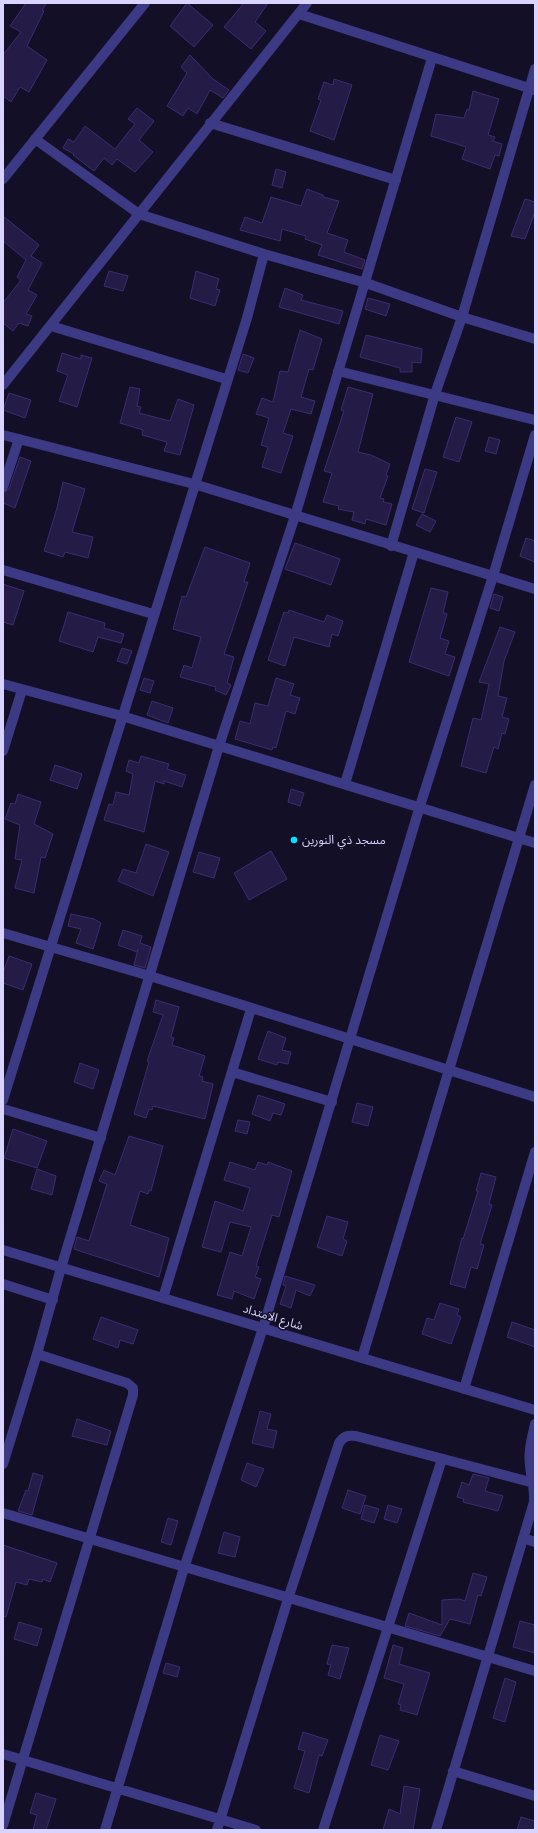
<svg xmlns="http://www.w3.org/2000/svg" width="538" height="1833" viewBox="0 0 538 1833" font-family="Mulish,'Noto Sans Arabic',sans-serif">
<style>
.building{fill:#241b47;stroke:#3b2d73}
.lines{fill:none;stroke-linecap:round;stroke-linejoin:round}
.minor{stroke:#3d3a85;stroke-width:10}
.tertiary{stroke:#3d3a85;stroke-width:10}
.poi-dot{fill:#00e5ff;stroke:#130f26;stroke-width:1.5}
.labels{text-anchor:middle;stroke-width:3;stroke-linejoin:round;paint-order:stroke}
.poi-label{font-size:12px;fill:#d9d4ff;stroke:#130f26;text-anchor:start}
.street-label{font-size:12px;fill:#d9d4ff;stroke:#130f26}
</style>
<rect width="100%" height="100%" fill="#130f26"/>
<path class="building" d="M26,3H47L42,10L44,11L27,46L47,60L29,92L20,87L11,102L3,96V55L21,32L10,26Z
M187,3L213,25L194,47L170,26Z
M244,3H268L255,22L266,31L251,49L224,27Z
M190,55L213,79L229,90L223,98L210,90L197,114L188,108L183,116L167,106L187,73L181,67Z
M334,79L352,85L334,140L310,131L321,100L318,99L324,82L333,85Z
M473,91L499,99L488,135L495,137L493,141L502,144L499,156L495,155L490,169L462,159L466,147L431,136L436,114L464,118L467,109L469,110Z
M137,108L154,121L139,140L153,152L135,172L117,159L112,165L104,158L94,171L73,155L74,154L63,148L68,139L74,142L85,126L115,149L135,124L128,119Z
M276,169L286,172L282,188L272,185Z
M307,189L323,195V197L339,201L327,233L348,240L344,252L365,260L362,269L318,255L322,245L305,239L306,236L282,229L280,241L240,230L245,217L262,223L271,197L301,206Z
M525,199L535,202V212L525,239L511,236Z
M3,216L39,245L31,256L42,263L28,290L37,295L26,314L32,316L28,326L19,323L13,331L3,323V303L21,280L17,277L26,260L3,241Z
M109,271L128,276L123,291L104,286Z
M196,271L219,279L216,289L220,290L215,306L190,298Z
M285,288L303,295L301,300L343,311L339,324L279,307Z
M368,298L390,304L386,316L365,309Z
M300,330L322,339L313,370L309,369L301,397L315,401L311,414L291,409L283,433L293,436L281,473L262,467L268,447L261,445L269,418L256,414L262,398L273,402L280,371L288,372Z
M366,335L422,349L421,363L412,362V372H400V368L360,357Z
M62,353L81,359V355L92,358L77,407L59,401L68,375L57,371Z
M243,354L254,358L248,373L238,370Z
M130,387L140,389L137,406L141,407L139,413L170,421L178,399L194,405L180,455L164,451L167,442L142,435L143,430L120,423Z
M348,387L373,394L358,452L371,455L390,464L386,475L388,476L380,498L384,499L383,502L392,504L386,525L366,519L365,524L352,520L354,512L338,509L339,506L323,502L332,473L324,471L344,411L341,410Z
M9,393L31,400L25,418L3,410Z
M456,417L472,422L459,462L443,457Z
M489,437L500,440L496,454L485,451Z
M20,457L31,461L15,508L3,503V493L9,489Z
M425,469L437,472L424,513L412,509Z
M63,482L85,489L72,532L93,537L88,558L65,552L63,557L44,551L57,508Z
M422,514L436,521L430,532L416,525Z
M526,538L535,541V562L520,556Z
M295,543L340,559L331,585L285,569Z
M205,547L250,563L244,582H248L224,654L234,657L227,683L231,685L226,695L215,690L216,687L180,677L184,665L192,668L201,637L173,629L182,596L186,597Z
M3,584L24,591L13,625L3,622Z
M431,588L448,592L443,613L447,614L440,638L449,641L445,654L455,657L449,676L409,662Z
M494,594L503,597L499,611L490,608Z
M289,610L324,622L327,615L343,621L338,636L332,634L329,647L294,637L285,666L268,660L284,612L288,613Z
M68,612L105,623L104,628L124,634L121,643L98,637L93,652L59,641Z
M500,627L515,632L504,661L498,696L507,698L502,717L509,719L505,734L502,733L498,749L494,747L486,773L461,766L473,718L481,720L489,684L479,682Z
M122,648L132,651L127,664L117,661Z
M144,678L154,681L150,693L140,690Z
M276,678L294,684L290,695L300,698L295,714L286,711L276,748L273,747L272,750L235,739L240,721L250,724L255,703L268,706Z
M152,701L173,708L168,723L147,715Z
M141,756L169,764L167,769L186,775L182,787L164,781V784L155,781L144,832L104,820L109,804L113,805L116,792L129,795L133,774L126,771L129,760L139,763Z
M55,765L82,774L77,789L50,780Z
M291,789L304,793L300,806L288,802Z
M18,794L41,802L34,824L53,834L45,858L41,857L34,893L15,888L22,860L15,859L20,825L5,819L11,803L15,804Z
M146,844L169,852L153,896L118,881L123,869L136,873Z
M271,851L287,879L249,900L234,873Z
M199,852L220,858L214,878L193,872Z
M71,914L94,919L101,923L93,949L76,943L81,929L68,926Z
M123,930L142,936L140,943L151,947L145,968L134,965L138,949L137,952L118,945Z
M9,956L32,964L23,990L3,983V973Z
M156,1000L179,1007L171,1037L174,1038L172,1045L205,1056L199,1076L203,1077L202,1081L213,1084L205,1119L153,1106L152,1110L149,1109L146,1118L134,1114L149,1062L147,1061L163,1015L153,1012Z
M268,1031L286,1038L282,1050L291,1052L288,1064L278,1062L277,1065L258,1059Z
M80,1063L99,1070L93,1089L74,1082Z
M258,1095L285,1104L281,1115L273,1113L270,1121L252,1114Z
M357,1103L373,1107L368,1126L352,1122Z
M238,1120L250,1122L247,1134L235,1131Z
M13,1129L47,1141L37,1168L4,1158Z
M129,1136L163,1146L151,1191L149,1190L148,1194L140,1191L130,1225L169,1238L159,1277L74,1249L77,1237L89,1241L107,1184L99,1181L104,1170L115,1175Z
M230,1162L255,1170L258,1162L267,1165L268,1162L292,1171L279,1217L272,1215L256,1266L259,1267L255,1277L261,1279L254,1299L234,1291L232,1299L217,1295L230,1252L242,1256L251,1227L230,1222L221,1252L202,1247L215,1201L243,1211L250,1188L224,1180Z
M37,1169L56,1176L52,1195L31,1189Z
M481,1173L496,1177L489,1204L492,1205L480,1244L484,1245L477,1269L471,1267L465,1288L450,1284L462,1238L463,1239L478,1191H476Z
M327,1216L348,1222L343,1239L347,1241L342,1256L317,1247Z
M285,1276L315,1285L310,1296L296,1290L291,1308L280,1304L286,1286L283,1285Z
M440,1303L459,1309L457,1315L461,1317L451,1344L422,1334L427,1318L434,1320Z
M101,1317L138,1330L133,1344L120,1340L118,1348L93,1339Z
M512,1322L535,1330V1347L507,1337Z
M260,1411L271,1414L267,1429L277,1431L273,1448L252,1443Z
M77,1419L111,1431L107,1445L72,1436Z
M247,1463L264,1469L256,1487L241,1480Z
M33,1473L43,1476L32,1515L18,1511L26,1490L28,1491Z
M473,1474L489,1478L485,1491L503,1496L498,1511L463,1502L464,1499L457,1497L462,1482L469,1485Z
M348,1490L366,1496L360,1514L342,1508Z
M365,1505L379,1509L374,1523L361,1519Z
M388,1505L402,1509L397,1523L384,1519Z
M168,1518L178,1521L171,1545L161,1542Z
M224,1532L240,1537L235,1557L218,1553Z
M3,1545L57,1563L50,1582L43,1579L42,1582L29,1579L27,1585L16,1582L6,1617L3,1616Z
M473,1573L487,1577L481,1596L478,1595L470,1624L450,1619L440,1636L405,1626L409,1613L442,1625V1600L459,1599L465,1601Z
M520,1621L535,1625V1653L513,1647Z
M19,1622L42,1629L37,1646L14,1639Z
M332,1645L349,1648L340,1679L328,1675L331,1665L327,1664Z
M393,1645L403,1648L399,1664L430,1673L417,1715L400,1710L401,1705L398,1704L404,1684L384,1678Z
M166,1663L180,1667L177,1677L163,1673Z
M505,1678L516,1682L505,1722L493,1718Z
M303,1732L328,1740L322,1756L319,1755L309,1793L294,1788L305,1751L298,1749Z
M380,1735L399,1741L388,1770L371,1765Z
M404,1786L420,1789L413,1830H383L389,1809L400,1814Z
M36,1793L56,1799L46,1830H33L37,1815L30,1813Z
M521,1817L535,1821L534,1830H517Z"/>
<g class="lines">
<path class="minor" d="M299,14L535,90
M210,123L396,180
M35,139L139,214L264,254L366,283L462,317L535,339
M51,326L226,379
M338,371L535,420
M3,385L307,3
M3,435L194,484L535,589
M3,487L19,439
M391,546L435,394L462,317L535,69
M3,570L153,614
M3,684L122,716L535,843
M3,751L22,690
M345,784L414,552
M3,933L150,976L535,1097
M232,1072L332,1102
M3,1100L247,318L264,254
M3,1109L101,1138
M3,1284L53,1300
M163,1298L251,1009
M362,1358L535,785
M464,1389L535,1152
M3,1464L37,1354L61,1268L219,746L295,516L432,58
M3,1513L535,1671
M523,1538L535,1542
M3,1754L256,1830
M453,1771L535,1796
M3,1825L133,1395V1388L127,1383L37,1354
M105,1830L184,1568L263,1328L420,806L493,576L535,435
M217,1830L288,1599L339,1443C344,1436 347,1435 356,1436L534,1483
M323,1830L442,1459
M436,1830L534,1502C535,1489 531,1478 530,1465C528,1451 532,1438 535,1424"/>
<path class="tertiary" d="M3,179L145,3
M3,1250L535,1410"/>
</g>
<circle class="poi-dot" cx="294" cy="840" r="4"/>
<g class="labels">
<g class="poi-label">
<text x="302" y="844">مسجد ذي النورين</text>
</g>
<g class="street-label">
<text transform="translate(273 1317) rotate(17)" y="4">شارع الامتداد</text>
</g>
</g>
<rect width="538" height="1833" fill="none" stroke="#d9d4ff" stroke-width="8"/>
</svg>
